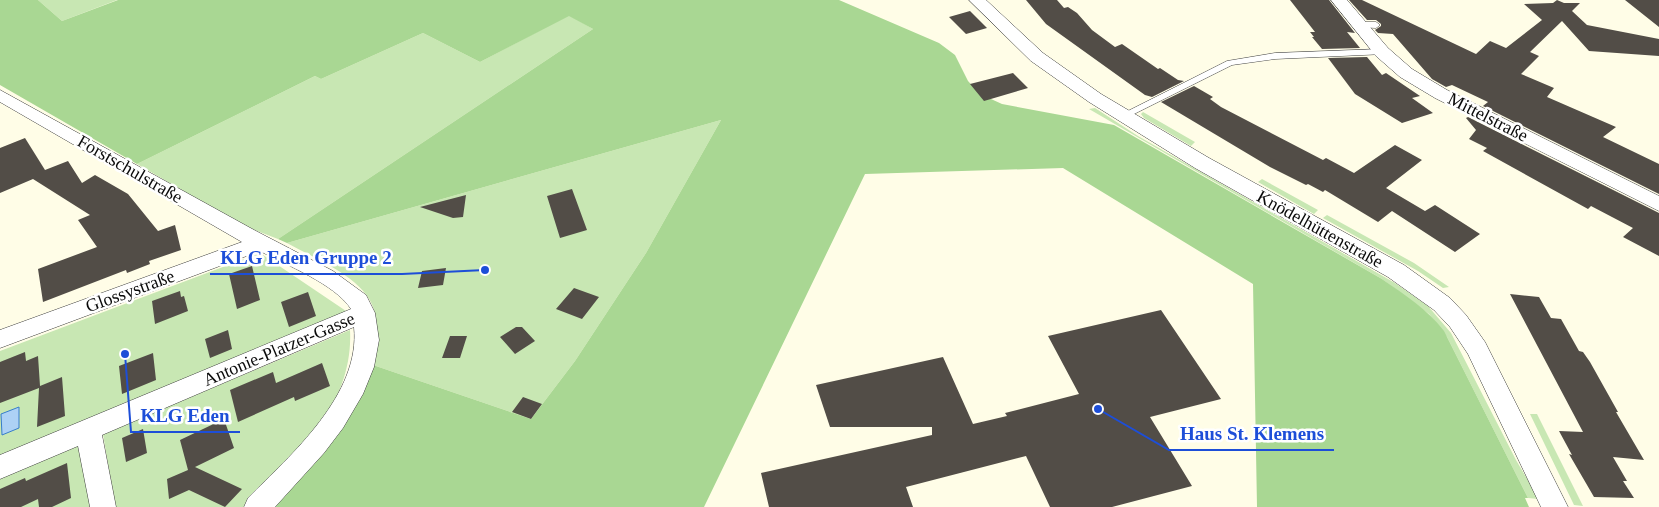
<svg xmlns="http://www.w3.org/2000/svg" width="1659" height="507" viewBox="0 0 1659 507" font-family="Georgia,serif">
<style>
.green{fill:#c8e7b3}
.forest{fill:#a9d793}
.water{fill:#add1f5;stroke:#367dca}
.building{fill:#524d47}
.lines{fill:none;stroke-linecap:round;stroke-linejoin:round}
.lane-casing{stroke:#3d3d3d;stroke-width:1}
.street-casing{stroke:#3d3d3d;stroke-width:1}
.lane{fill:#fff;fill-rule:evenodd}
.street{fill:#fff;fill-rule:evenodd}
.labels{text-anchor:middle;stroke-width:5;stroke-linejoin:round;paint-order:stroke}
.street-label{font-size:18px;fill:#0a0a0a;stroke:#fff}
.leader{fill:none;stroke:#1d4ed8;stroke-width:2}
.callout-dot{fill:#1d4ed8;stroke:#fff;stroke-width:2}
.callout-label{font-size:19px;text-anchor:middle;font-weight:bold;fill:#1d4ed8;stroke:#fff;stroke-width:5;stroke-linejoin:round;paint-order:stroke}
</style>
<rect width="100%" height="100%" fill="#fffde7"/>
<path class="green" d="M38,0H117L62,21Z
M569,15L593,29L278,239L242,225L137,164L315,76L321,79L423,33L480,62Z
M1095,108L1138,136L1395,283L1428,306L1451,333L1516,460L1539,499L1528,498L1447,337L1429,314L1382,279L1089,109Z
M1143,112L1195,142L1191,146L1144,118L1141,114Z
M721,120L646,253L575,361L531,419L373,365C374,349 378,330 375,314C369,279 315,259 287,243Z
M1262,179L1318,210L1314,214L1258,182Z
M1327,215L1414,263L1449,287L1443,288L1418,271L1323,218Z
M260,253L349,313L0,457V351Z
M350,330C354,406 294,459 243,507H115L103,434Z
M1530,414H1537L1583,506L1574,505Z
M79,443L91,507H0V476Z"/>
<path class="forest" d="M0,0H38L62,21L118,0H839L939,43L955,55L968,81L980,94L1002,104L1114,125L1382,279C1405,295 1427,309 1444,331L1528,498H1525L1529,507H1257L1253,284L1063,168L865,174L704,507H272L373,365L531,419L575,361L646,253L721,120L287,243L278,239L593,29L569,16L480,62L423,33L321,79L315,76L137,164L0,85Z"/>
<path class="water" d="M19,407V428L2,435L1,414Z"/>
<path class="building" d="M1026,0H1057L1064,8L1068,7L1077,13L1092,30L1115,47L1122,44L1158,69L1160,68L1178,80L1184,81L1152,97L1145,95L1046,24Z
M1290,0H1329L1355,33L1347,32L1360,48L1322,49L1312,37H1314L1310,32H1315Z
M1349,0H1362L1476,54L1490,41L1506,48L1542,20L1524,4L1553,3L1557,0L1564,3H1580L1572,11L1587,25L1659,39V56L1589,51L1562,21L1530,52L1539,56L1521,74L1554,88L1547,97L1616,127L1603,137L1659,164V194L1483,106L1488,102L1452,85L1446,87L1432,79L1393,34L1378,33L1375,30L1381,26V24L1376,20H1367Z
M1625,0H1659V27Z
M970,11L987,28L966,34L949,17Z
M1367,57L1382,75L1386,73L1420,96L1412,98L1433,113L1402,123L1355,94L1328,58Z
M1013,73L1028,88L984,101L970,84Z
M1194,86L1213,97L1210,99L1221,107L1323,160L1326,158L1354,173L1395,145L1422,160L1386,188L1425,211L1435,205L1480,234L1455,252L1392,211L1378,222L1325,190L1323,192L1308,184L1306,185L1270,167L1161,102Z
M1468,117L1659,213V256L1623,237L1633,228L1591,206L1588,209L1483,151L1487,148L1469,139L1476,130L1466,118Z
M25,138L45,170L68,161L82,183L95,175L128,194L158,231L175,225L181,250L149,261L150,264L127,273L126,270L43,302L38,269L97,247L78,220L90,215L33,179L0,193V148Z
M572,189L587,230L560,238L547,196Z
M466,195L463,217L453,218L420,207Z
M252,266L260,300L237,309L229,274Z
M446,268L443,285L418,288L422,271Z
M574,288L599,297L582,319L556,309Z
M180,291L181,297L184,296L188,311L155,324L152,301Z
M308,292L316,316L289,327L281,302Z
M1510,294L1539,297L1551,318L1561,319L1579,351L1583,352L1590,362L1618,412H1616L1644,460L1613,457L1627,481H1623L1634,498L1594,497L1569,454L1572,455L1559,431L1583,432Z
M1161,310L1221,399L1150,417L1192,486L1112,507H1050L1026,456L906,487L913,507H769L761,473L932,435V427H830L816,385L943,357L973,424L1007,416L1005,413L1079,394L1048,336Z
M516,327H522L535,341L515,354L500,337Z
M228,330L232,349L210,358L205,339Z
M450,336H467L460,358H442Z
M25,352L26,361L38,356L40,386L62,377L65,416L37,427L39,388L0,403V362Z
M153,353L156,380L122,394L119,366Z
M322,363L330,386L295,401L294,397L238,422L230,390L273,372L276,383Z
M523,397L542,404L531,419L512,412Z
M224,419L234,448L195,467L242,489L225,507L189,490L169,499L167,479L188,470L180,440Z
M143,429L147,453L126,462L122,438Z
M67,463L71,498L52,507H39L38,499L21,507H0V489L25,478L26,481Z"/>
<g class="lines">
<defs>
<path id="lane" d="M1360,22H1376L1380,25L1376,28L1357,27V23Z
M1382,49L1385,50V54L1275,59L1232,65L1126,118L1123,119L1118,116L1227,61L1275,53Z"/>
<path id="street" d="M969,0H986L1043,53L1101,94L1209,158L1404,265L1450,298L1466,315L1485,342L1568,507H1541L1468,354L1450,327L1434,310L1388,277L1195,168L1089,102L1031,61Z
M1331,0H1347L1388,48L1412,69L1447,90L1659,196V211L1435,98L1400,77L1376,56Z
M0,90L254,230L333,271L366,295L375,313L379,340L374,367L363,394L343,428L324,453L275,507H244L248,498C291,455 361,394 354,327L102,435L116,507H90L78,446L0,479V455L351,309C335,284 286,265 260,251L0,348V330L242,242L0,102Z"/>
</defs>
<use href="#lane" class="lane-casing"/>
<use href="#street" class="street-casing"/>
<use href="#lane" class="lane"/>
<use href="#street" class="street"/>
</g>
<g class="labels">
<g class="street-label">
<text transform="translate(1488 117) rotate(27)" y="6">Mittelstraße</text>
<text transform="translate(130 169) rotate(30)" y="6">Forstschulstraße</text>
<text transform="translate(1320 229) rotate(29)" y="6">Knödelhüttenstraße</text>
<text transform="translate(130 291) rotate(-20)" y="6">Glossystraße</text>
<text transform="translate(279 349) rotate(-23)" y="6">Antonie-Platzer-Gasse</text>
</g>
</g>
<path class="leader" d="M485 270L402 274H210M125 354L131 432H240M1098 409L1169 450H1334"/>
<g class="callout-dot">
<circle cx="485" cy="270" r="5"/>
<circle cx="125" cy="354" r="5"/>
<circle cx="1098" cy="409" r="5"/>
</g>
<g class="callout-label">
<text x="306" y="264">KLG Eden Gruppe 2</text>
<text x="185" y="422">KLG Eden</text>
<text x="1252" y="440">Haus St. Klemens</text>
</g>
</svg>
